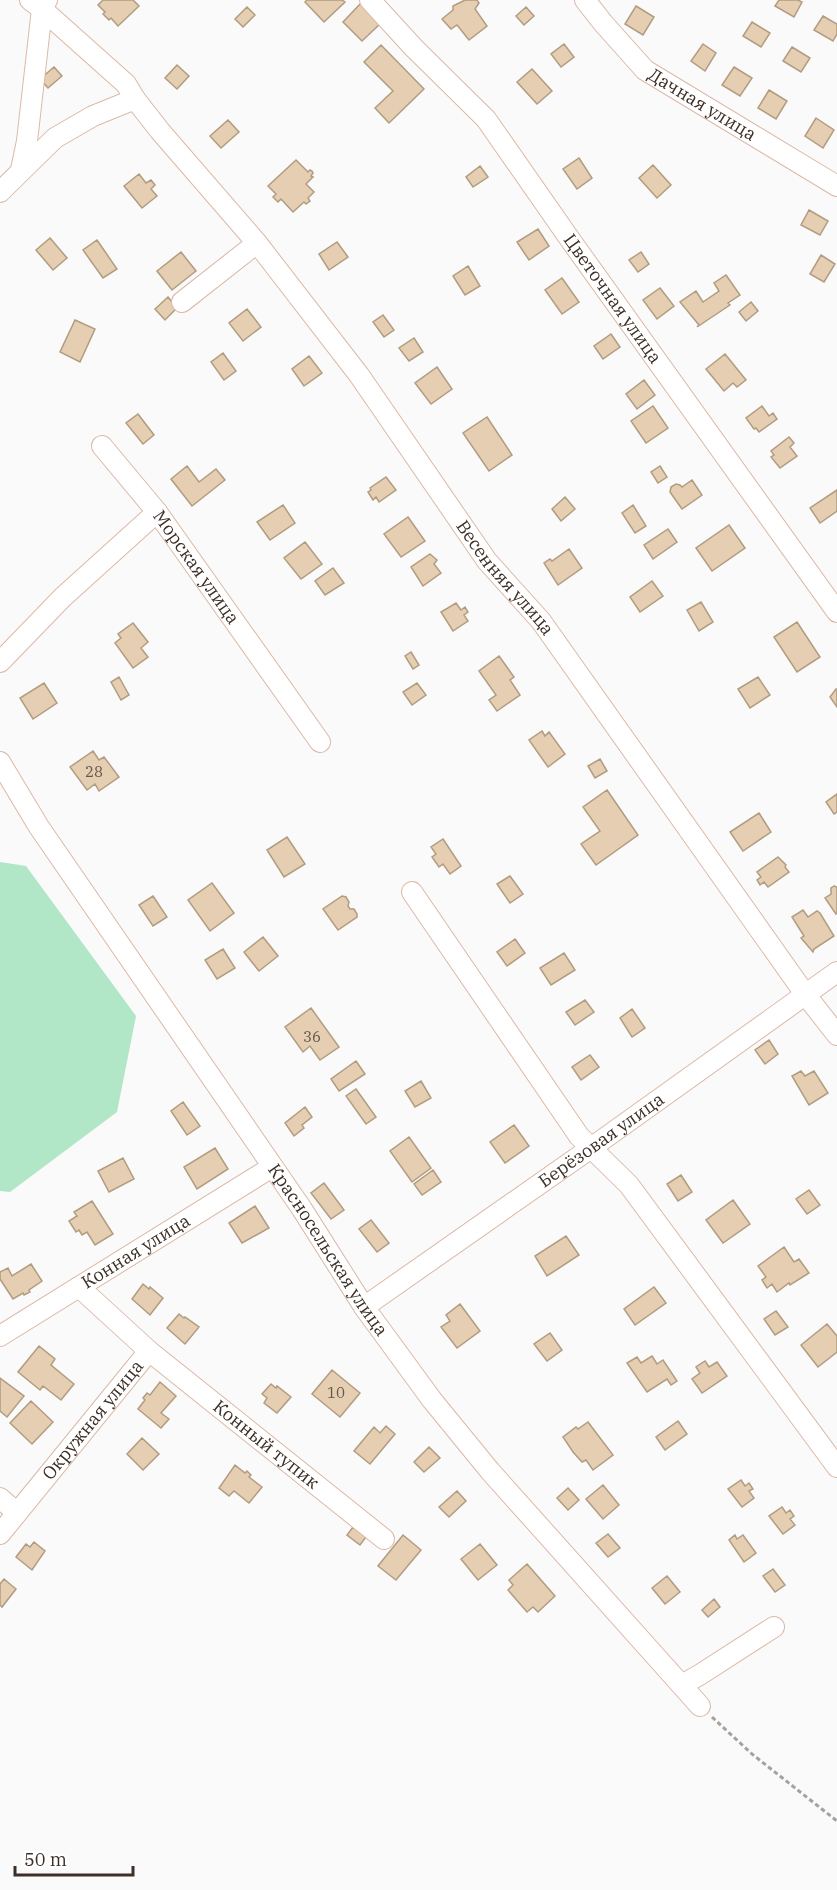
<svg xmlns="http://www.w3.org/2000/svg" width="837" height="1890" viewBox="0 0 837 1890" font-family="'IBM Plex Serif',serif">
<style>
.green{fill:#b1e6c7}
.building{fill:#e5ceb1;stroke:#b19c80;stroke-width:1.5}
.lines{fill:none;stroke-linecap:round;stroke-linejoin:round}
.minor-casing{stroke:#dbb9a7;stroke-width:22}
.path{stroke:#a7a19e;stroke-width:3;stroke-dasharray:4.5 3;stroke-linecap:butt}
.minor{stroke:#fff;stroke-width:20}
.labels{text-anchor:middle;stroke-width:6;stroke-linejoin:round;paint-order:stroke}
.number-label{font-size:15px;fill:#66574a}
.street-label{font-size:18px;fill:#3c2f28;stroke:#fff}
</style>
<rect width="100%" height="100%" fill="#fafafa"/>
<path class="green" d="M0,862L26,866L136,1016L117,1112L10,1192L0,1191Z"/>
<path class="building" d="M103,0H133L139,6L118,26L111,18L109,20L103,14L105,12L98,5Z
M307,0H342L345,2L324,22L305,2Z
M465,0H477L479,3L475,9L487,26L469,40L457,25L451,29L442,19L453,10V6Z
M779,0H798L802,2L794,17L775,6Z
M361,3L381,23L362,41L343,22Z
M636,6L654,17L643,35L625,24Z
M247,7L255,15L243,27L235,19Z
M526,7L534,16L524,25L516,16Z
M823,16L837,24V34L833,41L814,30Z
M752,22L770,33L761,47L743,36Z
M564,44L574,57L561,67L551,54Z
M703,44L716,53L705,71L691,61Z
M381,45L424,89L389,123L375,108L393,91L364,62Z
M792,47L810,58L801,72L783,61Z
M177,65L189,76L177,89L165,78Z
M54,67L62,76L48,88L40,79Z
M734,67L752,78L740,96L722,85Z
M532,69L552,91L537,104L517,82Z
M769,90L787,101L776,119L758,108Z
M816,118L834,130L823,148L805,136Z
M228,120L239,132L221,148L210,136Z
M579,158L592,178L577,189L563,169Z
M296,160L308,172L310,170L312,171L313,173L311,176L313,177L306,184L314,192L308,198L310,201L306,204L304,202L293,212L281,199L278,202L273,197L276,194L268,186Z
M653,165L671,185L657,198L639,178Z
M480,166L488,177L473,187L466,177Z
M139,174L146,183L151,180L155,185L151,189L157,196L142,208L124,186Z
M809,210L828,221L820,235L801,225Z
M538,229L549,246L529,260L517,242Z
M50,238L67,258L53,270L36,250Z
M97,240L117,269L103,278L83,250Z
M337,242L348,257L329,270L319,254Z
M181,252L196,271L172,290L157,271Z
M641,252L649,264L638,272L629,260Z
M821,255L835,264L824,282L810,274Z
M468,266L480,286L465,295L453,276Z
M726,275L740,295L728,303L730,305L697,327L699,325L680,302L696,291L703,302L719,291L714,283Z
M562,278L579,302L562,314L545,290Z
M660,288L674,306L657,319L643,300Z
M168,297L177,308L165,320L155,309Z
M751,302L758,311L746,321L739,312Z
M247,309L261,327L243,341L229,323Z
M383,315L394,330L384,337L373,322Z
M75,320L95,329L80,362L60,352Z
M611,334L620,347L603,359L594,346Z
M414,338L423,352L409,361L399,348Z
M223,353L236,371L224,380L211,362Z
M725,354L746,380L737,387L733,383L724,391L706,369Z
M309,356L322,373L304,386L292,369Z
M437,367L452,389L431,404L415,383Z
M644,380L655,395L637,409L626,394Z
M653,406L668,428L646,443L631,421Z
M762,406L769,416L773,413L777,419L759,432L756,428L754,429L746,418Z
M138,414L154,435L143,444L126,423Z
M487,417L512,455L489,471L463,433Z
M789,437L794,443L790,447L797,456L780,468L771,457L774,455L771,451Z
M187,466L199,482L216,469L225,480L192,506L171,479Z
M660,466L667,477L658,483L651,472Z
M386,477L396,490L379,502L376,497L373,500L368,492L371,490L370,488Z
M692,480L702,495L682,509L670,492L671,487L676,484L680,485L682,487Z
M837,490V511L820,523L810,508Z
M565,497L575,509L561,521L552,509Z
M283,505L295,523L270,540L257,522Z
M633,505L646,526L635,533L622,513Z
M408,517L425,541L401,557L384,534Z
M729,525L745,548L712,571L696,548Z
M668,529L677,542L653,559L644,545Z
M305,542L322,564L301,579L284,558Z
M569,549L582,568L558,585L544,563L550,559L552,561Z
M430,554L437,560L434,564L441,573L423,586L411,567Z
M333,568L344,583L325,595L315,581Z
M652,581L663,596L640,612L630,597Z
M701,602L713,622L699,631L687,610Z
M456,603L461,610L465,607L468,612L464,615L468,621L453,631L441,612Z
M797,622L820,657L797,672L774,637Z
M133,623L148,642L141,648L148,657L133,668L115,643L121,638L118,634Z
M411,652L419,665L413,669L405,656Z
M499,656L514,677L510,680L520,695L497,711L489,700L496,695L479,671Z
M119,677L129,695L121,700L111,682Z
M758,677L770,695L750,708L738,689Z
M44,683L57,703L33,719L20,698Z
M417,683L426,695L412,705L403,692Z
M836,689H837V707L830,697Z
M542,731L545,736L549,732L565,754L548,767L529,740Z
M93,751L99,760L104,757L119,777L99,791L95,784L87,790L70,767Z
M600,759L607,771L595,778L588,766Z
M607,790L638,835L596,865L581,844L600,831L583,807Z
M837,794V812L834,814L826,802Z
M759,813L771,832L743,851L730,832Z
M287,837L305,864L284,877L267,850Z
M443,839L461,866L450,874L443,864L439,867L432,857L436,854L431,847Z
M778,857L786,865L785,867L789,872L768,887L764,882L760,885L757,880L761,877L757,872Z
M510,876L523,894L510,903L497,884Z
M212,883L234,913L210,931L188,900Z
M834,886L837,887V913L836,914L825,898L831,894V888Z
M153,896L167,917L153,926L139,905Z
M342,896L346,897L349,902L348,906L350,909H354L357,914V917L338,930L323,909Z
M803,910L808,917L817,911L820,913L834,936L814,949L813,952L801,938L804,936L792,917Z
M263,937L278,956L259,971L244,952Z
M515,939L525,953L507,966L497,952Z
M223,949L235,968L217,979L205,960Z
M564,953L575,970L551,985L540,968Z
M585,1000L594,1012L575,1025L566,1012Z
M311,1008L339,1047L320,1060L310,1046L303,1052L285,1027Z
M632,1009L645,1028L632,1037L620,1018Z
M769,1040L778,1054L765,1064L755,1050Z
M590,1055L599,1067L581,1080L572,1067Z
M356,1061L365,1074L339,1091L331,1079Z
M801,1071L805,1076L814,1071L828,1093L809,1105L792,1076Z
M421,1081L431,1098L415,1107L405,1091Z
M356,1089L376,1117L366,1124L346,1096Z
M183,1102L200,1126L187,1135L171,1111Z
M305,1107L312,1117L302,1125L304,1128L294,1136L285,1123Z
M514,1125L529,1146L505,1163L490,1142Z
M409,1137L431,1168L412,1182L390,1151Z
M215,1148L228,1169L197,1189L184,1167Z
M123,1158L134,1179L109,1192L98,1171Z
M433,1170L441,1182L422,1195L414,1184Z
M681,1175L692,1192L678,1201L667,1184Z
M324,1183L344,1210L331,1219L311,1193Z
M809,1190L820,1205L807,1214L796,1199Z
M733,1200L750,1224L723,1243L706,1220Z
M92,1201L113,1234L95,1245L87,1232L82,1235L79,1230L76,1232L69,1221L77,1216L74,1212Z
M255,1206L269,1228L242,1243L229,1223Z
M371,1220L389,1243L377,1252L359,1229Z
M566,1236L579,1255L547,1276L535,1256Z
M784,1247L794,1262L799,1259L809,1273L790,1285L789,1283L777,1292L772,1284L767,1288L762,1280L766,1277L758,1266Z
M31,1264L42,1281L29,1290L30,1292L24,1295L23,1293L13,1299L0,1279V1272L8,1268L12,1276Z
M143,1284L149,1289L150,1287L163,1298L150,1315L132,1299Z
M654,1287L666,1303L635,1325L624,1309Z
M460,1304L480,1331L457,1348L441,1327L450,1321L446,1315Z
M776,1311L788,1327L775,1335L764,1319Z
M179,1314L184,1318L185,1317L199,1327L185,1344L167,1328Z
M827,1324L837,1336V1352L818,1367L801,1345Z
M550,1333L562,1350L547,1361L534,1344Z
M39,1346L55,1359L51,1365L74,1384L61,1400L43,1386L40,1390L18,1372Z
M652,1356L657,1364L663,1360L677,1381L671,1385L667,1379L647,1392L627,1363L637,1357L641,1363Z
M705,1361L709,1367L717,1362L727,1376L702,1393L692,1379L700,1373L696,1367Z
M332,1370L360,1393L340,1417L312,1394Z
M0,1378L24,1396L7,1417L0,1411Z
M160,1382L176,1396L161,1413L169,1419L161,1428L138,1409L145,1400L143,1398L147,1393L150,1395Z
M271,1384L276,1388L277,1386L291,1397L277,1413L264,1403L267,1398L262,1394Z
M31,1401L53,1422L32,1444L10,1423Z
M678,1421L687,1434L665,1450L656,1437Z
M588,1422L613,1455L593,1470L586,1460L582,1462L573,1452L563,1437L576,1427L578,1429Z
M386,1426L395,1434L370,1464L354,1451L374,1427L380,1433Z
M142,1438L159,1454L143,1470L127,1454Z
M429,1447L440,1458L424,1472L414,1462Z
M235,1465L245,1473L247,1471L251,1475L249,1477L262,1487L249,1503L234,1491L229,1496L219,1488Z
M741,1480L745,1486L749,1483L753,1489L749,1491L754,1498L742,1507L728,1489Z
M603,1485L619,1505L603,1519L586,1499Z
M568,1488L579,1500L568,1510L557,1498Z
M457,1491L466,1501L449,1517L439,1507Z
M782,1507L786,1513L790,1510L794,1516L790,1519L795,1525L783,1534L769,1516Z
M353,1527L366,1537L360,1545L347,1535Z
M608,1534L620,1548L608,1557L596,1543Z
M403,1535L421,1550L396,1580L378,1566Z
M735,1535L737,1539L743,1535L756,1553L744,1562L729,1540Z
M34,1542L45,1551L32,1570L16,1557L26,1544L30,1547Z
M480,1544L497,1565L478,1580L461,1559Z
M527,1564L555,1596L538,1612L533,1607L527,1612L508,1590L513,1585L509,1580Z
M773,1569L785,1585L775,1592L763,1576Z
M667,1576L680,1592L665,1604L652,1588Z
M4,1579L16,1589L2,1607L0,1605V1584Z
M714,1599L720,1607L708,1617L702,1610Z"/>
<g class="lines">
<defs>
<g id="minor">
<path d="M30,0L42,9L126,84L135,99"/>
<path id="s1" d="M370,0L414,48L486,119L569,238L837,612"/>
<path id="s2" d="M585,0L603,23L645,70L837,186"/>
<path d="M21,170L27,141L42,9L47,0"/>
<path id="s3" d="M0,192L55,138L93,116L135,99L160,131L257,243L359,375L487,561L541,621L805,994L837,1035"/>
<path d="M182,302L257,243"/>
<path d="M102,446L157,512"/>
<path id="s4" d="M0,662L63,597L157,512L320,742"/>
<path id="s5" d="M0,762L39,827L302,1209L364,1307L432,1400L490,1471L700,1706"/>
<path d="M412,892L579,1136L629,1185L837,1467"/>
<path id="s6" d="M364,1307L591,1148L837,972"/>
<path id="s7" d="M0,1336L272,1167"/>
<path id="s8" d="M149,1351L384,1539"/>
<path d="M0,1498L17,1513"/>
<path id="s9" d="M0,1534L149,1351L79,1287"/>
<path d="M682,1685L701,1674L774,1627"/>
</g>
</defs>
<use href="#minor" class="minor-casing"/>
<path class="path" d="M712,1717L752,1754L837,1821"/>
<use href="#minor" class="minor"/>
</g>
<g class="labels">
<g class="number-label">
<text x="94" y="777">28</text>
<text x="312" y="1042">36</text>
<text x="336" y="1398">10</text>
</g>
<g class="street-label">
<text dy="6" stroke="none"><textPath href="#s2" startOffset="159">Дачная улица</textPath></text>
<text dy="6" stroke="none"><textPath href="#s1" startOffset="386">Цветочная улица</textPath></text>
<text dy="6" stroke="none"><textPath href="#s4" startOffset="285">Морская улица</textPath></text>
<text dy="6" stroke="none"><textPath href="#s3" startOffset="772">Весенняя улица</textPath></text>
<text dy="6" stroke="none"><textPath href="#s6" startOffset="290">Берёзовая улица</textPath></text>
<text dy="6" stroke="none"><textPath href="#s5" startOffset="588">Красносельская улица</textPath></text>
<text dy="6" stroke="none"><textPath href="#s7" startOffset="160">Конная улица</textPath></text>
<text dy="6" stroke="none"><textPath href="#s9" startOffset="147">Окружная улица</textPath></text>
<text dy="6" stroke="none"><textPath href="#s8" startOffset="150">Конный тупик</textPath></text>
</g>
</g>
<path d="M15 1866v9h118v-9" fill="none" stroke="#3c2f28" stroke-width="3"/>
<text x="24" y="1866" font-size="18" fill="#3c2f28" stroke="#ffffff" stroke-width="4.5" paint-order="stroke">50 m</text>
</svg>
